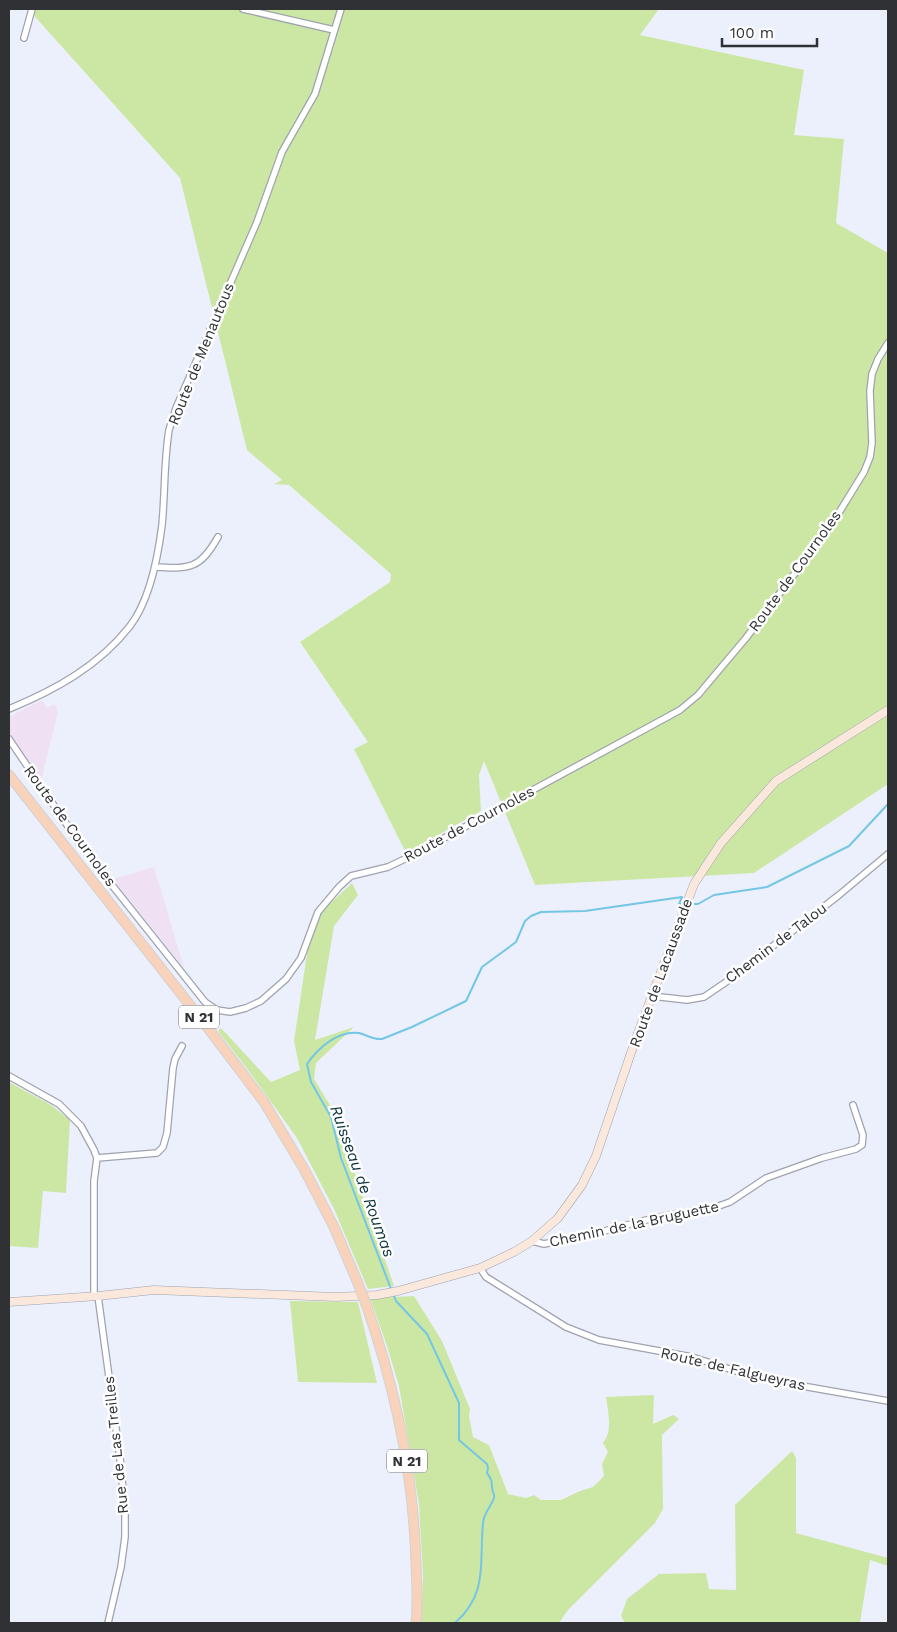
<svg xmlns="http://www.w3.org/2000/svg" width="897" height="1632" viewBox="0 0 897 1632" font-family="'Work Sans',sans-serif">
<style>
.industrial{fill:#f0e0f3}
.green{fill:#cce7a4}
.lines{fill:none;stroke-linecap:round;stroke-linejoin:round}
.stream{stroke:#74c6e6;stroke-width:2}
.street-casing{stroke:#9fa3ae;stroke-width:8}
.secondary-casing{stroke:#9fa3ae;stroke-width:9}
.primary-casing{stroke:#d1d2d3;stroke-width:11}
.street{stroke:#fff;stroke-width:5.5}
.secondary{stroke:#fbe8dd;stroke-width:8}
.primary{stroke:#f8d2bb;stroke-width:9}
.primary-bridge-casing{stroke:#d1d2d3;stroke-width:11;stroke-linecap:butt}
.primary-bridge{stroke:#f8d2bb;stroke-width:9}
.labels{text-anchor:middle;stroke-width:5;stroke-linejoin:round;paint-order:stroke}
.shield{fill:#fefefe;stroke:#6d6e71;stroke-width:1}
.shield-label{font-size:14px;font-weight:bold;fill:#2f3135}
.street-label{font-size:15px;fill:#2f3135;stroke:#fefefe}
.water-label{font-size:16px;font-style:italic;fill:#09313e;stroke:#fefefe}
</style>
<rect width="100%" height="100%" fill="#ecf0fc"/>
<path class="industrial" d="M42,700L47,708L54,704L58,711L41,781L9,732V717Z
M154,867L184,968L113,879Z"/>
<path class="green" d="M28,9H659L640,35L804,70L794,135L844,139L836,223L888,253V784L754,873L535,885L484,761L479,775L481,811L406,853L354,749L368,742L300,642L390,582L391,574L289,485L274,484L282,480L247,450L180,178Z
M352,883L358,895L334,926L315,1040L354,1027L316,1063L314,1079L333,1110L394,1286L368,1289L334,1209L297,1138L248,1070L218,1031L221,1028L271,1082L300,1070L294,1041L308,947L322,911Z
M9,1082L51,1105L70,1120L66,1193L43,1191L38,1248L9,1246Z
M414,1296L442,1341L470,1409L469,1416L473,1437L489,1445L508,1494L526,1498L534,1495L541,1500H561L580,1491L593,1487L604,1476L602,1464L608,1452L603,1443C613,1431 608,1412 606,1397L654,1395L653,1424L673,1415L679,1419L662,1435L663,1509L655,1523L568,1610L559,1623H421L423,1577L419,1504L399,1386L387,1346L370,1298Z
M290,1301L358,1302L377,1383L298,1382Z
M792,1451L796,1458V1533L888,1558V1566L870,1560L860,1623H625L621,1616L627,1599L659,1574L706,1573L709,1589L736,1590L735,1505Z"/>
<g class="lines">
<path class="stream" d="M689,904H698L714,895L767,887L849,846L888,804
M391,1289L341,1158L331,1117L311,1082L307,1064C318,1048 338,1030 359,1033C367,1035 373,1040 382,1039L412,1027L466,1001L482,967L516,942L525,921L531,916L541,912L585,911L682,897L679,904H684
M393,1293L396,1301L427,1334L459,1403V1440L487,1464L488,1468L487,1473C491,1479 492,1480 492,1487C492,1490 495,1495 494,1498C491,1507 484,1512 483,1523C479,1562 489,1593 455,1623"/>
<defs>
<path id="street" d="M243,9L334,30
M24,38L32,9
M155,567C190,569 200,569 218,537
M9,709C55,690 99,666 130,626C150,600 158,557 162,525C165,495 164,460 169,430C171,423 174,416 176,408L257,222L282,152L315,94L341,9
M9,739L84,850L205,1002L217,1010L230,1012L246,1008L261,1001L286,979L301,958L318,912L339,887L351,876L388,867L413,855L647,728L680,710L698,695L746,638L832,524L864,472L870,457L872,443L870,391L872,374L878,359L888,343
M652,996L687,1000L704,997L729,980L839,895L888,854
M9,1076L59,1104L81,1126L94,1150L97,1158L94,1181V1297
M97,1158L157,1153L163,1147L167,1133L173,1068L175,1059L182,1046
M532,1241L544,1244L593,1234L650,1219L716,1207L730,1202L766,1178L822,1158L856,1149L862,1145L863,1135L853,1105
M480,1268L486,1277L566,1327L599,1340L692,1357L739,1372L791,1384L888,1401
M98,1296L120,1458L125,1512V1537L121,1567L108,1623"/>
<path id="secondary" d="M9,1302L98,1296L154,1290L336,1297L377,1295L398,1291L480,1268L514,1252L532,1241L558,1218L582,1185L596,1156L635,1041L694,884L721,843L776,781L888,710"/>
<path id="primary" d="M9,775L208,1028L264,1102L304,1169L334,1227L357,1281
M366,1304C396,1390 414,1474 416,1566C417,1585 418,1604 416,1623"/>
</defs>
<use href="#street" class="street-casing"/>
<use href="#secondary" class="secondary-casing"/>
<use href="#primary" class="primary-casing"/>
<use href="#street" class="street"/>
<use href="#secondary" class="secondary"/>
<use href="#primary" class="primary"/>
<defs>
<path id="primary-bridge" d="M357,1281L366,1304"/>
</defs>
<use href="#primary-bridge" class="primary-bridge-casing"/>
<use href="#primary-bridge" class="primary-bridge"/>
</g>
<g class="labels">
<g class="shield">
<rect x="179" y="1005.5" width="40" height="23" rx="4"/>
<rect x="387" y="1449.5" width="40" height="23" rx="4"/>
</g>
<g class="shield-label">
<text x="199" y="1022">N 21</text>
<text x="407" y="1466">N 21</text>
</g>
<g class="street-label">
<text transform="translate(201 354) rotate(-68)" y="5">Route de Menautous</text>
<text transform="translate(795 571) rotate(-54)" y="5">Route de Cournoles</text>
<text transform="translate(469 824) rotate(-28)" y="5">Route de Cournoles</text>
<text transform="translate(70 826) rotate(54)" y="5">Route de Cournoles</text>
<text transform="translate(776 943) rotate(-37)" y="5">Chemin de Talou</text>
<text transform="translate(661 973) rotate(-70)" y="5">Route de Lacaussade</text>
<text transform="translate(634 1224) rotate(-12)" y="5">Chemin de la Bruguette</text>
<text transform="translate(733 1369) rotate(13)" y="5">Route de Falgueyras</text>
<text transform="translate(116 1445) rotate(-96)" y="5">Rue de Las Treilles</text>
</g>
<g class="water-label">
<text transform="translate(363 1181) rotate(70)" y="6">Ruisseau de Roumas</text>
</g>
</g>
<rect width="897" height="1632" fill="none" stroke="#2f3135" stroke-width="20"/>
<path d="M722 38v8h95v-8" fill="none" stroke="#2f3135" stroke-width="2.5"/>
<text x="730" y="38" font-size="15" fill="#2f3135" stroke="#fefefe" stroke-width="4" paint-order="stroke">100 m</text>
</svg>
